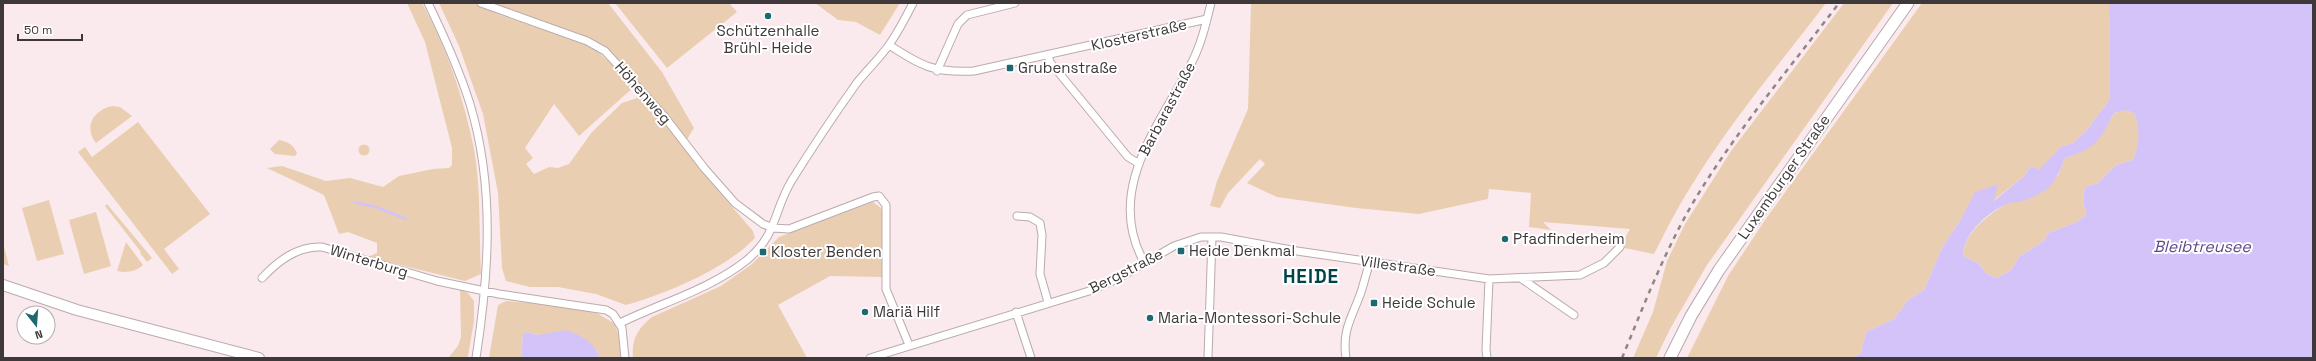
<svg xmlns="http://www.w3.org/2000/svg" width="2316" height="361" viewBox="0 0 2316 361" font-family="'Space Grotesk',sans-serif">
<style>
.green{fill:#eaceb2}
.water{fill:#d3c3f9;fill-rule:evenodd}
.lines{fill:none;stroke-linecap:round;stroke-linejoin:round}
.stream{stroke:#d3c3f9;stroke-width:2.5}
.minor-casing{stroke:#baaaad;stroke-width:9}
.secondary-casing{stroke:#baaaad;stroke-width:12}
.primary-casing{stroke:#baaaad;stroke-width:13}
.minor{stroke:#fff;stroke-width:7}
.secondary{stroke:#fff;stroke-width:10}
.primary{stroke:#fff;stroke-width:11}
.rail{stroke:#908588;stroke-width:2.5;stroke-dasharray:5 5;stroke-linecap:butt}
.poi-dot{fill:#1c696f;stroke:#fff;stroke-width:1.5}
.labels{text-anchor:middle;stroke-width:4;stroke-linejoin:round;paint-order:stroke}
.poi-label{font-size:15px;fill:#3f383a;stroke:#fff;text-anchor:start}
.street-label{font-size:15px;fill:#3f383a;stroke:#fff}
.water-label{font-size:16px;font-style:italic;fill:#60488a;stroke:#fff}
.district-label{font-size:19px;font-weight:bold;letter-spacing:1px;fill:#004449;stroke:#fff}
</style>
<rect width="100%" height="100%" fill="#faeaed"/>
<path class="green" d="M407,3H422C447,48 464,99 474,149C481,189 479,233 481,274L465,281L368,257L377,253V243L348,232L339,234L324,195L267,168L282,166L326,181L350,178L383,187L399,176L433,169L449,168L452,165V148L425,42Z
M439,3H474L500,15L580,42L597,51L635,86L579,136L554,104L525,148L533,158L526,164L534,174L549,167L558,168L569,164L592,132L622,103L643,96L675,133L702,172L753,231L755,238C727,268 666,294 626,305L596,294L558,287H530L506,281L502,268L498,193L483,114L459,46Z
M491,3H608L662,72L694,128L686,141L611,51L591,38Z
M615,3H729L737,12L667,68Z
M815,3H900L880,35L856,22L838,20Z
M1251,3H1826C1783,60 1735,116 1697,177C1681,201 1667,228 1654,254L1620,247L1630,229L1543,222L1551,230L1529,227L1531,193L1489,189L1488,199L1419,214L1356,208L1277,197L1247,183L1265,164L1260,159L1228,193L1220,208L1210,206L1217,181L1248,109Z
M1844,3H1893L1707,265L1670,329L1656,358H1633L1653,312L1667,261L1685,224L1731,151Z
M1922,3H2109L2110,99L2086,131L2073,143L2060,147L2039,171L2031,166L2024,176L1993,201L1997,184L1960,221L1943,246L1924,290L1908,300L1894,319L1866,332L1861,353L1854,358H1687L1728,276L1765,220Z
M113,106L120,107L132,116L96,143C83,127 94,109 113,106Z
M2126,110L2135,114C2141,134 2141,141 2133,160L2116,165L2098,183L2085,187L2083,203L2087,214L2077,222L2048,233L2044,241L2020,256L2011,270L1997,278L1987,274L1978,263L1963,256C1964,218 2029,192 2058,176L2065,158C2089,151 2103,136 2114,113Z
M138,122L210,214L164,249L179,269L172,274L78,152L85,147L92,157Z
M279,140C288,142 293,144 297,153L295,156L275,154L270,149Z
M358.5 150a5.5 5.5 0 1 1 11 0a5.5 5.5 0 1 1-11 0Z
M49,200L64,254L37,261L22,208Z
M873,202L881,208L883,214L882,277L830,276L778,305L807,358H633C631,340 638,328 652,317L721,286L752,264L779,237Z
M107,204L152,258L147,262L140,253L141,252L105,206Z
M96,212L111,266L84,274L69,220Z
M126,242L143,265C135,272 127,273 117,271Z
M3,243L9,266L3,264Z
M460,289L468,293L474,301V321L468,356L467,358H448L458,346L461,337Z
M506,301L547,304L597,313L615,324L619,336L621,358H600L596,349L552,334L538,335L527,332L523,335L521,358H489L498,305Z"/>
<path class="water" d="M2109,3H2313V358H1854L1861,353L1866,332L1894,319L1908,300L1924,290L1943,246L1960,221L1975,192L1998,184L1994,201L2024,176L2031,166L2039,170L2060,147L2073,143L2086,131L2110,99ZM2126,110L2135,114C2140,132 2140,143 2133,160L2116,165L2098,183L2085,187L2083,203L2087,214L2077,222L2048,233L2044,241L2020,256L2011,270L1997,278L1987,274L1978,263L1963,256C1963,233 1989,211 2009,203C2012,202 2015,203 2018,202C2028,200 2041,194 2049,187C2057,179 2061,169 2065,158C2095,149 2100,141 2114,113Z
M566,330C582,336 594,341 600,358H521L523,334L527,332L538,335Z"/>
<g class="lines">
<path class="stream" d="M354,202L379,208L406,219"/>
<defs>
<path id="minor" d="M428,3C444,36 459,69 470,104C495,187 489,274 476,358
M481,3L587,41L605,51L664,116L705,169L735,203L763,224L773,228L789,229L873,197L879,196L886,205V289L909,345
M889,45C922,66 933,73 974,71L1207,19
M1048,55L1050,62L1128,157L1138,163
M937,71L958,24L967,15L1015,3
M1017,216L1030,217L1040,223L1042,235L1040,274L1048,302
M1144,262C1104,190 1160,125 1191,64C1201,45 1206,24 1211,3
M262,278C278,261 297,246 322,247L437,281L499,294L606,310L613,314L622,328L625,358
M1522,279L1574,315
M1016,312L1031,358
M620,323C663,302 709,290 747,260C778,234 773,211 792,180C812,148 834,115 856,84C866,71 879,59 889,45C898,32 906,17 913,3
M870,358L1089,291L1117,279L1174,246L1201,237H1221L1297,251L1489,279L1580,275L1604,263L1620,247
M1208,358L1212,237
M1346,358C1342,331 1351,319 1360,295C1364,284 1366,273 1370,262
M1487,358L1486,350L1489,279"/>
<path id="secondary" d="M3,285L77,310L259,358"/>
<path id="primary" d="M1670,358L1691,316L1719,270L1908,3"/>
</defs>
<use href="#minor" class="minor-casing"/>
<use href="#secondary" class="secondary-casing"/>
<use href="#primary" class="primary-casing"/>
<use href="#minor" class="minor"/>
<use href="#secondary" class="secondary"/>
<use href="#primary" class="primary"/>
<path class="rail" d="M1622,358C1644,305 1665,250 1694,201C1736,131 1790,68 1839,3"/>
</g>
<g class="poi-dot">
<circle cx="768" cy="16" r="4"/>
<rect x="1006" y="64" width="8" height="8" rx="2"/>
<circle cx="1505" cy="239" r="4"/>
<rect x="1177" y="247" width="8" height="8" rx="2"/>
<rect x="759" y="248" width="8" height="8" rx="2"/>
<rect x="1370" y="299" width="8" height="8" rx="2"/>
<circle cx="865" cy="312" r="4"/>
<circle cx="1150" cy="318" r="4"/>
</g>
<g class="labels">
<g class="poi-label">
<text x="768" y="36" text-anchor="middle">Schützenhalle<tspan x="768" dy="17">Brühl- Heide</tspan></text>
<text x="1018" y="73">Grubenstraße</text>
<text x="1513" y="244">Pfadfinderheim</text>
<text x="1189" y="256">Heide Denkmal</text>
<text x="771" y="257">Kloster Benden</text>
<text x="1382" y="308">Heide Schule</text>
<text x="873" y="317">Mariä Hilf</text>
<text x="1158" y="323">Maria-Montessori-Schule</text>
</g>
<g class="street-label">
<text transform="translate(1139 35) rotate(-13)" y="5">Klosterstraße</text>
<text transform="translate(643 93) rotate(49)" y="5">Höhenweg</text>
<text transform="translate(1167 109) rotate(-62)" y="5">Barbarastraße</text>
<text transform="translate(1784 177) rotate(-55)" y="5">Luxemburger Straße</text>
<text transform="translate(369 261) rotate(17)" y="5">Winterburg</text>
<text transform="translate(1398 266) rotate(8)" y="5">Villestraße</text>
<text transform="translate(1126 271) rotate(-27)" y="5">Bergstraße</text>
</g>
<g class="water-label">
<text x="2202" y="252">Bleibtreusee</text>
</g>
<g class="district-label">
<text x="1311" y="283">HEIDE</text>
</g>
</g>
<rect width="2316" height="361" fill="none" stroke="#3f383a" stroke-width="8"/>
<g transform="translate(36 325) rotate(163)"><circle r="19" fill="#ffffff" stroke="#b2afb0"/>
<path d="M0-3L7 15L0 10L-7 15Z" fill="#1c696f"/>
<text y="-6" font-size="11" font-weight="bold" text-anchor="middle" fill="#3f383a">N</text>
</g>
<path d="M18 34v6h64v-6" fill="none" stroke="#3f383a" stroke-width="2"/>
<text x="24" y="34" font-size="12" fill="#3f383a" stroke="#ffffff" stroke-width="3" paint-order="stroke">50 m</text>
</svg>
